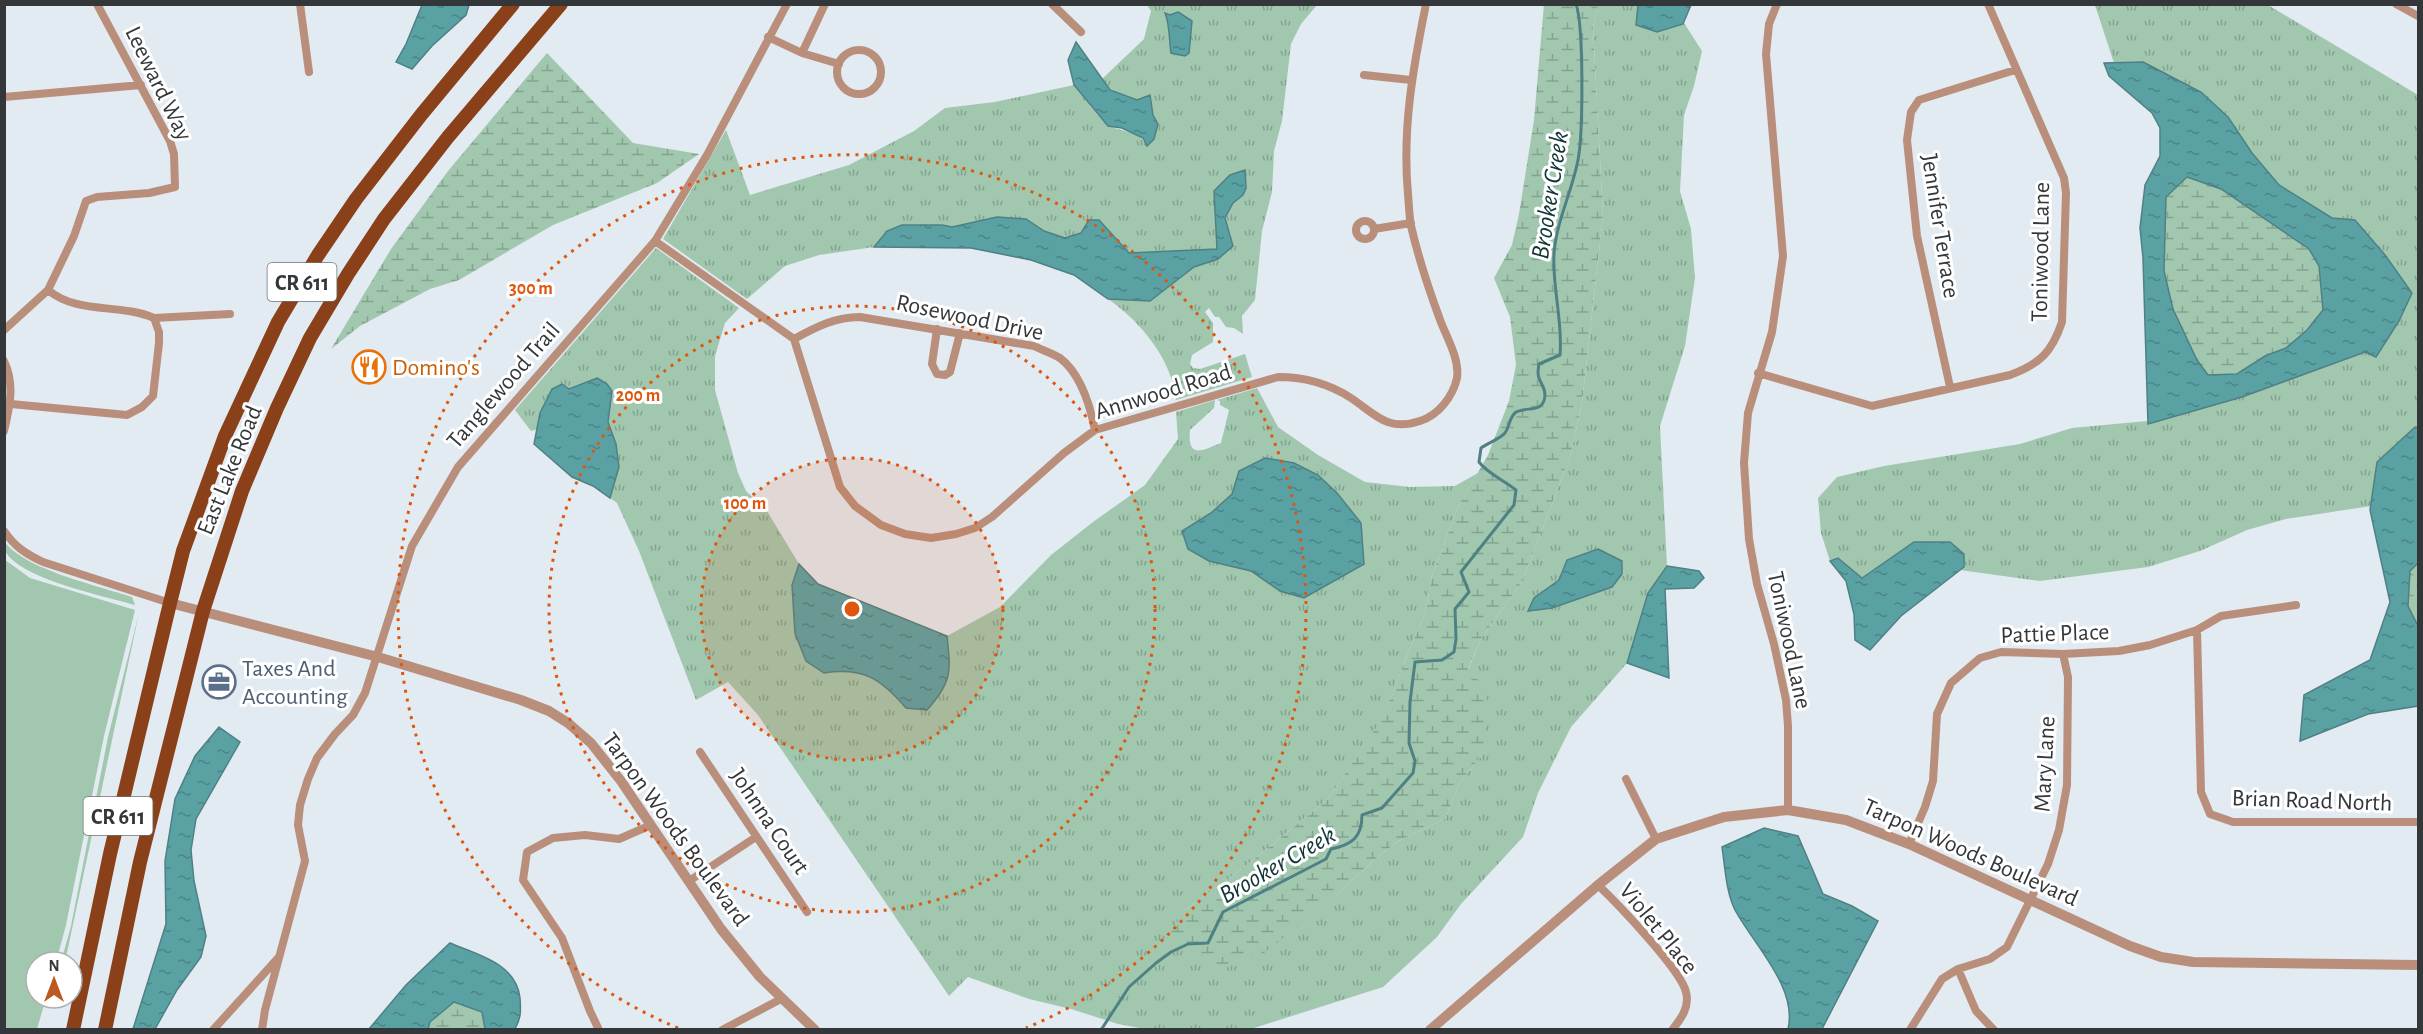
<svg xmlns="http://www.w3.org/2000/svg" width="2423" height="1034" viewBox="0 0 2423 1034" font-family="'Alegreya Sans',sans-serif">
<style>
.grass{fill:url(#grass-tufts);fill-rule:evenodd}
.wetland{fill:url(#wetland-marsh)}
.green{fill:#a1c8af}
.water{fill:url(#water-ripples);stroke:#4f8184;stroke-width:1.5;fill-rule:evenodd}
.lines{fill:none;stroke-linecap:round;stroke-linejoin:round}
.stream{stroke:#4f8184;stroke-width:3}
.minor{stroke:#b98f7b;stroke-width:8}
.tertiary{stroke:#b98f7b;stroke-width:10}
.primary{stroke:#8a4119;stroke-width:14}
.ring{fill:none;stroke:#df570e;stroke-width:3;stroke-dasharray:3 6}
.labels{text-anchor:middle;stroke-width:6;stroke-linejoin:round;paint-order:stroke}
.shield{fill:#fff;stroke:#717375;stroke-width:1.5}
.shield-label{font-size:22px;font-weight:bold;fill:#34373a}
.street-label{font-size:24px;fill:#34373a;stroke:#fff}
.food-label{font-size:24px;fill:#c56008;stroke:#fff;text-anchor:start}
.service-label{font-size:24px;fill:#4e5e75;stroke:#fff;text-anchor:start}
.water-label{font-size:26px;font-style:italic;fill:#123638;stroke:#fff}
.centre{fill:#df570e;stroke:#fff;stroke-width:3}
.ring-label{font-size:18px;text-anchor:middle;font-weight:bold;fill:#df570e;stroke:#fff;stroke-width:6;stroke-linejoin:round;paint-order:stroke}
</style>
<defs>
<pattern id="grass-tufts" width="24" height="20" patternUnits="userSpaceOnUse" patternTransform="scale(1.5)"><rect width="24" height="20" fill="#a1c8af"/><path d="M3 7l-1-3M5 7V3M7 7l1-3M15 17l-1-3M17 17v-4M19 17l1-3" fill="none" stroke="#84a38f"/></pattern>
<pattern id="wetland-marsh" width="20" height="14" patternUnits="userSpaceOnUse" patternTransform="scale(1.5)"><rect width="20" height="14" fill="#a1c8af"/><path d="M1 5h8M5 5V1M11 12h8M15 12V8" fill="none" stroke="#84a38f"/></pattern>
<pattern id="water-ripples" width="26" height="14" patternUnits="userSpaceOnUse" patternTransform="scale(1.5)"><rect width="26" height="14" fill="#5aa1a4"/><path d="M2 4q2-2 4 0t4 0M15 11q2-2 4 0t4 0" fill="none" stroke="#4b8487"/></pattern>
</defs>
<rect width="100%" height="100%" fill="#e2eaf2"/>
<path class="grass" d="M1147,5H1317L1301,24L1291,44L1282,121L1274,151L1272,192L1262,231L1255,300L1242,316L1243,334L1234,328L1226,327L1219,317H1215L1209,308L1205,312L1213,323V342L1192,355L1190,364L1193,368L1200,369L1245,354L1252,377L1176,400C1172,359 1140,321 1108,299L1150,301L1194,267L1218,259L1231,236L1225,218L1233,203L1243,195L1214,191L1218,249L1129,253L1115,240L1081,233L1065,239L1044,231L1025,219L997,217L952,227L942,225L887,231L874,247L819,255L785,266L747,299L663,239L726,130L750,195L849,165L914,131L945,108L995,102L1074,85C1081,94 1102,122 1109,126C1123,132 1138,131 1147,145L1153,115L1150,95L1137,100L1110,90L1102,79L1144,39L1151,11Z
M1598,5H1638L1636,25L1684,23L1702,51L1694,86L1684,115L1680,191L1691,229L1695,278L1685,346L1660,426L1667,566L1648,593L1628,662L1571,727L1538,793L1523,837L1461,904L1437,937L1383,987L1251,1029L1150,1030L1118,1024L1071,1009L1029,999L968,977L949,996L758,715L728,682L696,700L639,551L617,503L610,498L619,467L616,444L608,422L612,391L597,378L569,389L540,413L538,429L531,431L515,410L656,248L739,308L725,323L715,356V390L738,473L746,491L767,511L799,564L792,585L795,633L824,673C864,667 881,679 906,708L927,710C952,682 951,672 947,636L1000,607L1051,555L1093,522L1145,485L1178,439L1176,412L1215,400L1214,408L1190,430C1187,460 1203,450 1221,443L1229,410L1220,405V401L1217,400L1257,388L1278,427L1318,455L1365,482L1410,487L1455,486L1478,473L1458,507L1432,576L1425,614L1405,660L1384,717L1328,799L1242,869L1185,910L1308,916L1342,890L1381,854L1399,841L1446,818L1459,784L1485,751L1468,670L1481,639L1522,582L1570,457L1582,403L1603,216L1593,27ZM1294,463L1318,475L1337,493L1364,564L1325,585L1280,590L1251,571L1209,561L1211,513L1232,494ZM1598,549L1622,561L1578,598L1552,608L1534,598L1559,580L1567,560Z
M2095,5H2268L2418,95V427L2413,428L2377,462L2371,506L2286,519L2247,530L2200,551L2148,567L2040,581L1960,570L1964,567L1950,542H1914L1861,578L1838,559L1830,561L1821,533L1818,498L1837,477L1884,466L2020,444L2072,428L2147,421L2148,424L2242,397L2365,352L2396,273L2385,255L2356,220L2332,218L2279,185L2252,153L2143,62L2114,63Z"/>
<path class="wetland" d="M1544,4L1598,5L1593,27L1603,216L1582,403L1570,457L1522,582L1481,639L1468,669L1487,690L1485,751L1459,784L1446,818L1399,841L1381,854L1342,890L1264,953L1222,969L1180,949L1169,934L1185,910L1242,869L1328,799L1384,716L1405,660L1425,614L1432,576L1458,507L1488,455L1509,401L1516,365L1510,317L1494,278L1512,245L1519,214L1534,120Z
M547,53L633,143L699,154L657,183L553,225L459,280L430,289L360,326L331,349L391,249L448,171Z
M2187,176L2221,189L2309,249L2319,266L2323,310L2307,330L2286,348L2265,356L2237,374L2208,375L2197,360L2173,309L2164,271L2166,197Z
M2418,563V626L2408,606L2410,571Z
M453,1002L482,1012L485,1029L428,1030L430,1023Z"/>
<path class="green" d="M4,541C23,569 99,586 132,597L135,605C104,596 26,580 7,554C4,550 4,546 4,541Z
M4,559L30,578L135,610L104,736L66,925L56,962H36V998H46L37,1029H5Z
M139,613L65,962H61L71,926L108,737Z"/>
<path class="water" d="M422,5H469L466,15L432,46L412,69L396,62L406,44Z
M1638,5V4L1691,5L1683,24L1657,32L1636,25Z
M1178,12L1192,21L1189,53L1185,56L1171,53C1169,40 1170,25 1165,13L1170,15Z
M1076,42L1110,90L1137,100L1150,95L1153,115L1158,124L1154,139L1147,146L1143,138L1122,128L1108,126L1074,85L1068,60Z
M2143,62L2201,92L2228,117L2252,153L2279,185L2332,218L2355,220L2385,255L2412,293L2399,321L2376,357L2365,352L2242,397L2148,424L2143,258L2140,228L2145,185L2160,156V128L2152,113L2109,76L2104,63ZM2187,177L2221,189L2309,249L2319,266L2323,310L2307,330L2286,348L2265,356L2237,374L2208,375L2197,360L2173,309L2164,271L2166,197Z
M1245,170L1246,188L1243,195L1233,203L1225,218L1233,246L1218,259L1194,267L1150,301L1108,299L1074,275L1031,260L971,248L874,247L887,231L902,225H942L952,227L997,217L1026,219L1044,231L1065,238L1081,233L1089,220H1099L1129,253L1217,249L1214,191L1230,175Z
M597,378L607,384L612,391L608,422L616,444L619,467L610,498L593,486L572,477L534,444L540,413L552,389L562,384L569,389Z
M2418,427V563L2410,571L2408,606L2418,626V706L2368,714L2300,741L2304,695L2370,660L2390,602L2370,510L2377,462L2414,428Z
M1265,458L1294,463L1318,475L1337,493L1361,523L1364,564L1304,598L1280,591L1251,571L1209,561L1188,549L1182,531L1211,513L1232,494L1239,471Z
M1914,542H1950L1964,554V567L1901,616L1870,650L1855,640L1854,614L1846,581L1830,561L1838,558L1862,578Z
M1598,549L1622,561V574L1612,587L1552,608L1528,611L1534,598L1559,580L1567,560Z
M799,564L818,584L947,636C951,672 952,682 927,710L906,708C881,679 864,667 824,673L806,661L795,633L792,585Z
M1667,566L1699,571L1704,578L1694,588L1665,589L1669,678L1627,663L1648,593Z
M219,727L240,742L196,819L191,850L194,881L206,936L201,957L177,990L155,1029H133L166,924L165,861L175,799L195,756Z
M1764,828L1798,836L1823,894L1852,906L1878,921L1822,1029H1788C1798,988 1754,945 1735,910C1726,892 1725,867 1722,847Z
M450,943C478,955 516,963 520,998C521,1012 521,1018 515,1029H485L482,1012L454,1002L430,1022L428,1029H369L406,985Z"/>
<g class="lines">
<path class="stream" d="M1101,1030L1129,987L1156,963L1171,952L1188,944L1208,943L1223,912L1326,859L1331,849C1351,845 1362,838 1362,815L1382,808L1413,773L1415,761L1409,743L1410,702L1415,662L1442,660L1454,652L1456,639L1455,609L1469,592L1461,572L1514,505L1516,490C1504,480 1488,474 1479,462L1481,448C1488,443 1500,439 1505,433C1510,426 1509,417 1516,412C1527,406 1544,414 1545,395C1545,382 1535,383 1539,364L1560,355C1563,321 1552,287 1554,254C1556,222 1572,192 1578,160C1583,135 1584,27 1576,4"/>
<path class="minor" d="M300,4L309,72
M1052,4L1081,32
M1777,4L1769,24L1766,54L1783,256L1772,332L1748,413L1744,463L1749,539L1757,584L1774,644L1786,700L1788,726V810
M2396,4L2418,16
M768,37L802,53L839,64
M837 72a22 22 0 1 1 44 0a22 22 0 1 1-44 0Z
M802,53L825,4
M1364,75L1411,80
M4,97L141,85
M1356 230a9 9 0 1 1 18 0a9 9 0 1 1-18 0Z
M1374,229L1411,223
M655,241L794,339L840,487L855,506L881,525L905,534L931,538L956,534L975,528L992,517L1064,453L1095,430L1278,377C1304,377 1328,383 1351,398C1375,414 1387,432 1420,421C1439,415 1453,396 1457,378C1460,358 1445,335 1439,317C1428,287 1418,256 1411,226C1409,215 1409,204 1408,194C1402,129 1413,68 1426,4
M154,318L230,314
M937,329L932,364L937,374L945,375L950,372L960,333
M4,330L48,290L74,236L86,201L97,197L149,193L175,187L174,154L170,141L97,4
M794,339C816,327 835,317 860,317L1034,346C1042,350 1052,353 1060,358C1081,374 1090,405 1095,430
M4,361C15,384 10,406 4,431
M1758,373L1872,406L2010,375C2040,364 2052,352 2062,322L2066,193L2064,178L1988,4
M1950,387L1917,236L1907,140L1911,112L1919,100L2015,70
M11,404L127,415L142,407L153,396L159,343V332L154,318C120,303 78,315 48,290
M4,531C15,547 26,554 43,562L170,603
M2197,630L2201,792L2210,814L2233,822H2418
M700,752L807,912
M1626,779L1656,839
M1909,844L1925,807L1933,781L1937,714L1951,683L1980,658L2001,652L2063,654L2119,651L2150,645L2197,630L2221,616L2296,605
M689,881L756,837
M1598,885C1617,903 1681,970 1686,992C1690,1007 1681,1019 1672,1030
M1958,969L1976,1011L1994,1030
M213,1030L279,957
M262,1030L265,1010L305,861L298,825L300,805L308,779L317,758L335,734L353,715L365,693L412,546L458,467L655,241L707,155L787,4
M599,1030L590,1011L562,938L523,880L527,852L553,838L585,835L619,839L651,825
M722,1030L781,999
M1910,1030L1942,979L1958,969L1990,959L2007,947L2048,864L2059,830L2067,785L2068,677L2063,654"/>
<path class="tertiary" d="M170,603L378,657L521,700L549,711L568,723L591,743L621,781L721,929L760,977L815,1030
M1430,1030L1598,885L1656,839L1724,817L1788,810L1846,820L1909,844L2130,946L2161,957L2193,962L2418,965"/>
<path class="primary" d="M73,1030L110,854L170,603L183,551L225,436L278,322L318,255L356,199L421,115L513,4
M105,1030L140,862L203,611L242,491L277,408L310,338L348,274L384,219L448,137L561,4"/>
</g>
<circle cx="852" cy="609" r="151" fill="#df570e" fill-opacity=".12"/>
<g class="ring">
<circle cx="852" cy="609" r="151"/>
<circle cx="852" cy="609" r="303"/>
<path d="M678 1028A454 454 0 1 1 1026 1028"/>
</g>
<defs>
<symbol id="restaurant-ring" viewBox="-11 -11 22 22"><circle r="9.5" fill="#fff" stroke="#e8710a" stroke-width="1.5"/><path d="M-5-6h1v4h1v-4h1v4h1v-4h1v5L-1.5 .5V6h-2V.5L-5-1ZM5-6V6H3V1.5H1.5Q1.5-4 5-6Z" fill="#e8710a"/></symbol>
<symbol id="office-ring" viewBox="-11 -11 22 22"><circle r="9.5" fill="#fff" stroke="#5c6f8a" stroke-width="1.5"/><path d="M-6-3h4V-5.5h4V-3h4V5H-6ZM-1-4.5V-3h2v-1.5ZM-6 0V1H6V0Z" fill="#5c6f8a"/></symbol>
</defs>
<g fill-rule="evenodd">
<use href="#restaurant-ring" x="350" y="348" width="38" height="38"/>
<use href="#office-ring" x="200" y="663" width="38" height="38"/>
</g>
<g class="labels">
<g class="shield">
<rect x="267.5" y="263" width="69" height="38" rx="4.5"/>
<rect x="83.5" y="797" width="69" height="38" rx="4.5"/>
</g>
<g class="shield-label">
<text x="302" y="290">CR 611</text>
<text x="118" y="824">CR 611</text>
</g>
<g class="street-label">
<text transform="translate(159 83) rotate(64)" y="8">Leeward Way</text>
<text transform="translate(1941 226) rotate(81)" y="8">Jennifer Terrace</text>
<text transform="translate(2040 252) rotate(-89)" y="8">Toniwood Lane</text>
<text transform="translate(970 317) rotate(12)" y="8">Rosewood Drive</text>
<text transform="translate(503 385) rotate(-49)" y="8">Tanglewood Trail</text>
<text transform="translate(1163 391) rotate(-17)" y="8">Annwood Road</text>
<text transform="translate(229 470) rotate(-68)" y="8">East Lake Road</text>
<text transform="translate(2055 633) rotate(-2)" y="8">Pattie Place</text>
<text transform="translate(1790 640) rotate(78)" y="8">Toniwood Lane</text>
<text transform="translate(2044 764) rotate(-87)" y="8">Mary Lane</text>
<text transform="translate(2312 800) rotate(2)" y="8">Brian Road North</text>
<text transform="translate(770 821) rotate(56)" y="8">Johnna Court</text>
<text transform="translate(676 829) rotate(54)" y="8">Tarpon Woods Boulevard</text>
<text transform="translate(1971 852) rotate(24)" y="8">Tarpon Woods Boulevard</text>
<text transform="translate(1659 928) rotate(51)" y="8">Violet Place</text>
</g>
<g class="food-label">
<text x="392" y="375">Domino's</text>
</g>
<g class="service-label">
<text x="242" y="676">Taxes And<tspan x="242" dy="28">Accounting</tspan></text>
</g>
<g class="water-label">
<text transform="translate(1549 195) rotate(-81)" y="9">Brooker Creek</text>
<text transform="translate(1277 864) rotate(-30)" y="9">Brooker Creek</text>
</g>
</g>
<circle cx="852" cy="609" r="9" class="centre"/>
<g class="ring-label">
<text x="531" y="294">300 m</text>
<text x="638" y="401">200 m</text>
<text x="745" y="509">100 m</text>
</g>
<rect width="2423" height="1034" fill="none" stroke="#34373a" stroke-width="12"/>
<g transform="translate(54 980)"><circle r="28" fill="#ffffff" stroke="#aeafb0" stroke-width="1.5"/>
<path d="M0-4.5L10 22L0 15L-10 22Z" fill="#bc5920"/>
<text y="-9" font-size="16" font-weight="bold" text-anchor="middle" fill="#34373a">N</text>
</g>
</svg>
